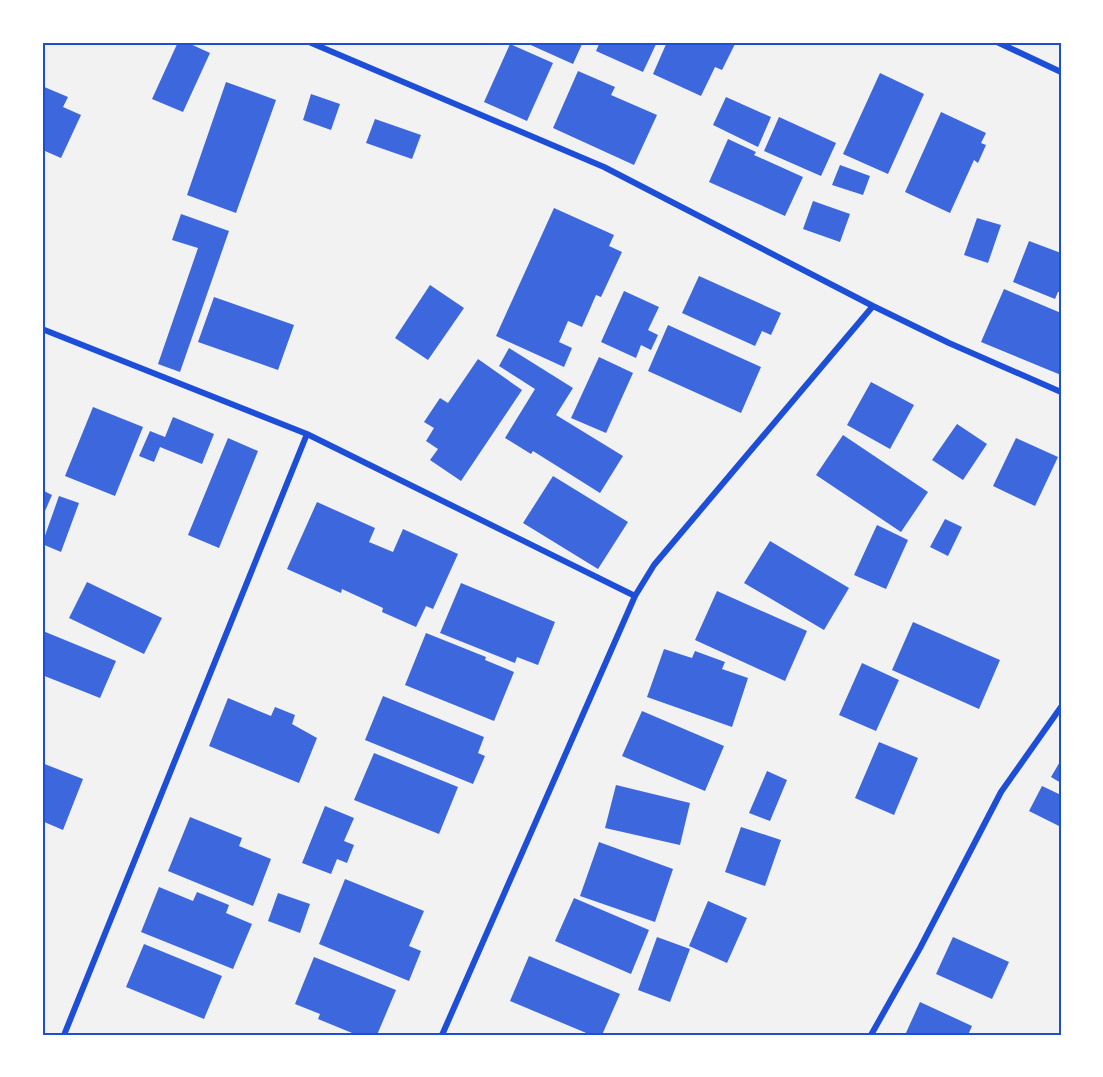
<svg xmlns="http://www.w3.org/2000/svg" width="1103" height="1077" viewBox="0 0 1103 1077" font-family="'PT Serif',serif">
  <rect width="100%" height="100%" fill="#f2f2f2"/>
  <path fill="#3d67dc" d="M178,42H186L210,53L183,112L152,99Z
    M524,42H583L573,64Z
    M600,42H657L643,72L596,51Z
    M667,42H736L722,70L715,67L701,96L653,74Z
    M510,44L553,63L527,121L484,102Z
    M578,71L615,87L611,95L657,115L634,165L553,128Z
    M880,73L924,94L888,174L843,154Z
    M226,82L276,100L236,213L187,195Z
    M42,86L68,97L63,107L81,115L61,158L45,151L42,157Z
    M311,94L340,104L331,130L303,120Z
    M726,97L771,117L758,147L713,125Z
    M941,112L986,133L981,143L986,145L978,163L974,160L950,213L905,192Z
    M779,117L836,143L821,176L764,151Z
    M375,119L421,135L412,159L366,143Z
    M728,139L756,152L754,155L803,177L785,216L709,182Z
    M840,165L870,176L863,195L832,185Z
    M813,201L850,214L840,242L803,229Z
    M554,208L614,235L609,246L622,252L601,297L596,295L582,327L568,321L559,342L572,348L564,367L496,336Z
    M181,214L229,231L180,372L158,364L198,248L172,240Z
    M977,218L1001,225L988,263L964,255Z
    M1029,241L1061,253V292H1058L1055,299L1013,282Z
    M699,276L781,313L771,335L762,331L755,346L682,313Z
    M430,285L464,308L428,360L395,338Z
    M1004,289L1061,313V375L981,342Z
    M624,291L659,307L648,330L658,335L651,350L641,345L636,358L601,342Z
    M214,297L294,325L278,370L198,342Z
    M668,325L761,367L741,413L648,371Z
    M509,348L573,388L556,415L623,456L600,493L533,451L531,454L505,438L535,389L499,366Z
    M599,357L633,373L606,433L571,418Z
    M478,359L522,390L461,481L430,460L438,449L426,441L434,428L424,422L440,398L448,403Z
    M871,382L914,405L890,449L847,425Z
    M93,407L143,427L115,496L65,476Z
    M173,417L214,434L202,464L160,447L154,462L139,456L150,431L165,437Z
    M957,424L987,444L963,480L932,460Z
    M843,435L928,492L901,532L816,475Z
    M228,438L258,451L219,548L188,535Z
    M1016,438L1058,457L1035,506L993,486Z
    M553,476L628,522L598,569L523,523Z
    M42,490L52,495L42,518Z
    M59,496L79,503L61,552L42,544Z
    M317,502L375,528L369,542L393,552L403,529L458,554L433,609L426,606L416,627L382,612L383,608L342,589L341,593L287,569Z
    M945,519L962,527L948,556L930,547Z
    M877,525L908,540L886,589L854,575Z
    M770,541L849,588L824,630L744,583Z
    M87,582L162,618L144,654L69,618Z
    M461,583L555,622L538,665L517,657L515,663L440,633Z
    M717,591L807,631L785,681L695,640Z
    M913,622L1000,660L979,709L892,670Z
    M43,631L116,661L100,698L42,675Z
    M426,633L486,657L485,660L514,672L494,721L405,685Z
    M664,649L692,658L695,651L725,662L722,669L748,678L732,727L647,697Z
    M862,663L899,680L876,731L839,715Z
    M383,696L484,737L478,753L485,756L473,784L365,740Z
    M228,698L271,716L275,707L295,715L292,724L317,738L299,783L209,746Z
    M642,711L724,746L705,791L622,756Z
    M879,742L918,758L894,815L855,798Z
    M374,753L458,787L439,834L354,800Z
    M1061,760V783L1051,777Z
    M42,763L83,779L63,830L42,821Z
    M767,771L787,780L770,821L749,813Z
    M616,785L690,803L680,845L605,828Z
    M1042,786L1061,795V827L1029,811Z
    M325,806L354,818L344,841L354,845L347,863L337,859L331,874L302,863Z
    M190,817L242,838L239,846L271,859L253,906L168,871Z
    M741,827L781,840L765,886L725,872Z
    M599,842L673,869L655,922L580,896Z
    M345,879L424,911L409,946L421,951L409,981L319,944Z
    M159,887L193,901L197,892L229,905L226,913L252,924L233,969L141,932Z
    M278,893L310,904L300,933L268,921Z
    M574,898L649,930L631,974L555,941Z
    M708,901L747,918L727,963L689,946Z
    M657,937L690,949L670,1002L638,990Z
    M953,937L1009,962L992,999L936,974Z
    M144,944L222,976L204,1019L126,987Z
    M529,956L620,994L602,1035H591L510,1001Z
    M314,957L396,990L377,1035H357L318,1019L320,1014L295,1004Z
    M920,1002L972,1026L968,1035H905Z"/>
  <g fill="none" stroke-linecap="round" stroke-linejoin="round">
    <path stroke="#1d4ed8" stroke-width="6" d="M309,42L604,167L873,306L949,343L1061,392
      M997,42L1061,72
      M42,329L307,434L635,596
      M64,1035L307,434
      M442,1035L635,596L654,565L873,306
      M871,1035L920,948L1001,792L1061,707"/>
  </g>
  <rect width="1103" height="1077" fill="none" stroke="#ffffff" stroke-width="87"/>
  <rect x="44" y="44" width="1016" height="990" fill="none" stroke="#1d4ed8" stroke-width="2"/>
</svg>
